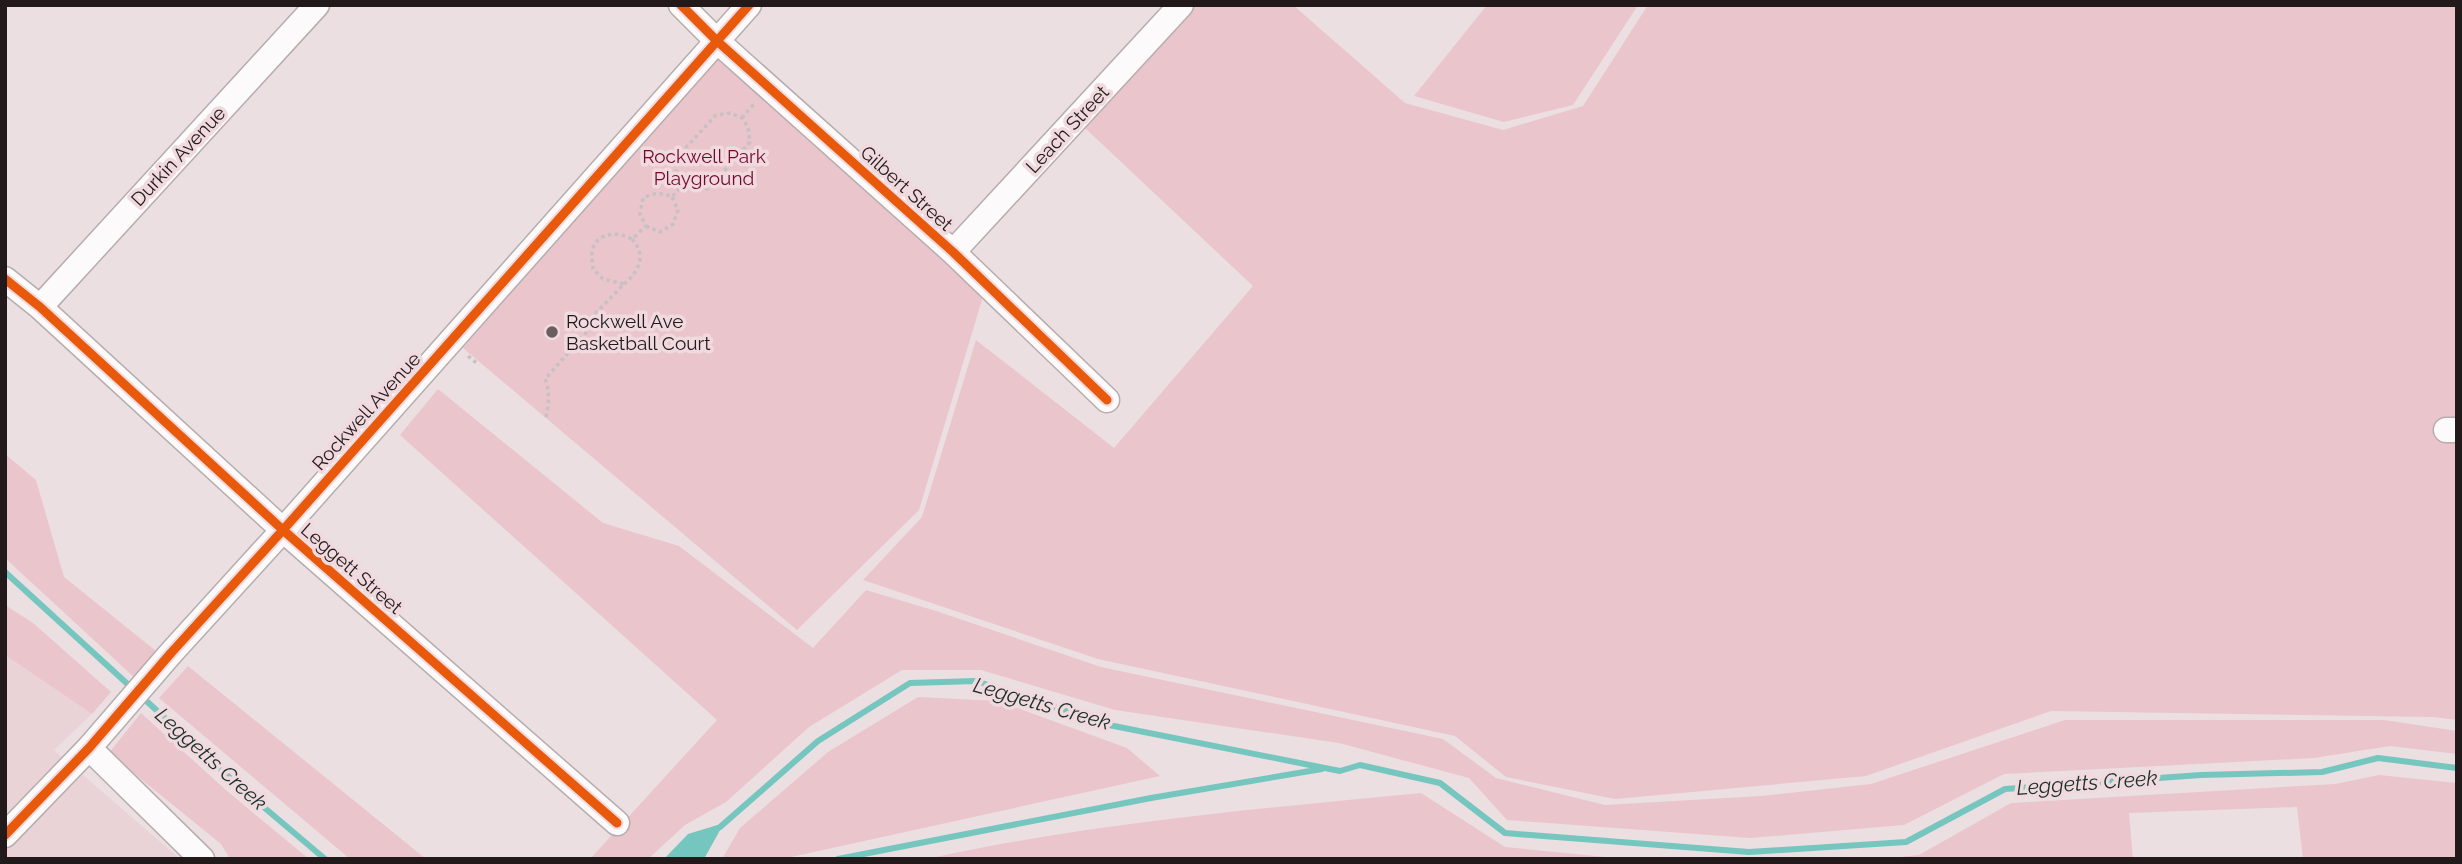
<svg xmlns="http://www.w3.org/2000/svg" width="2462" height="864" viewBox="0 0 2462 864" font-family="Raleway,sans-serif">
  <rect width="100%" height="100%" fill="#ecdfe2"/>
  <path fill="#ead3d6" d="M5,655L92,714L54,750L180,859H5Z"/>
  <path fill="#eac5cb" d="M1189,5H1293L1405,103L1503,130L1583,106L1648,5H2457V720L2433,717L2051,711L1866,776L1615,799L1506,777L1455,736L1098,659L863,580L922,517L976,340L1114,448L1253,286L1085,128Z
    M1487,5H1638L1573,105L1504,122L1414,96Z
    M717,48L984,293L919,510L797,630L463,348Z
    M438,389L603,523L679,546L813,648L866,590L936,611L1101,667L1443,739L1496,778L1605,805L1761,796L1871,784L2065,720H2384L2457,731V754L2390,746L2314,758L2004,774L1904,825L1750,838L1507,820L1469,778L1339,743L1115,710L981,670H902L809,727L726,802L685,825L648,859H590L717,720L400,435Z
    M5,454L36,480L64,577L156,651L136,679L5,558Z
    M5,605L33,623L111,692L92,714L5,655Z
    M188,666L426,859H350L159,698Z
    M918,697L998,701L1127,748L1160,776L782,859H722L740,828L828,752Z
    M141,713L227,791L309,859H230L221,844L109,753Z
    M2379,775L2457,783V859H2303L2297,807L2129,813L2133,859H1882L1919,855L2011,803L2335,784Z
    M1421,793L1505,847L1626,859H927C1090,823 1255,809 1421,793Z"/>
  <path fill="#75c6be" d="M724,823L704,859H664L688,834Z"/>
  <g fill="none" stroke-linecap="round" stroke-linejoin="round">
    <path stroke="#75c6be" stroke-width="6" d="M5,572L133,689
      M141,696L240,787L325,859
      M720,827L818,741L910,683L976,681L1109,725L1340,771L1360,765L1440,783L1505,833L1749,852L1906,842L2005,789L2201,775L2322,772L2378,758L2457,768
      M838,859L1151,798L1322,769"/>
    <defs>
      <path id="minor" d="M681,5L717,41L953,252L1107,400
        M953,252L1181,5
        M5,279L40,307L283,530L617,823
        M40,307L317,5
        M2446,430H2457
        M89,748L202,859
        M5,835L89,748L171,653L283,530L749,5"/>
    </defs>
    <use href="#minor" stroke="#b7adaf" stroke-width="27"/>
    <path stroke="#c6c1c3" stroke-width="3.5" stroke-dasharray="3.5 3.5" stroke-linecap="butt" d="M742,118L754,104
      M646,226L660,232L673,224L678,210L672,197
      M624,284C639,271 647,256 632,239
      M468,356L479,365
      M546,417C549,404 550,391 545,379L600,317L596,313L624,284L603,279L593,269C593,264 591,257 592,252C595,232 618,231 632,239L646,226L640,214L643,198C653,193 662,192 672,197L682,186L676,170L678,156L716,115L730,113L742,118L748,127L750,142L708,189L682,186"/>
    <use href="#minor" stroke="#fcfafb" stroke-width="24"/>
    <defs>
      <path id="cycleway" d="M681,5L717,41L953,252L1107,400
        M5,279L40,307L283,530L617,823
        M5,835L89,748L171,653L283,530L749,5"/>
    </defs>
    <use href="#cycleway" stroke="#f1dade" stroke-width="13"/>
    <use href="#cycleway" stroke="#e8590c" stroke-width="9"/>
  </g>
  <circle fill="#685e60" stroke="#f1dade" stroke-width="2.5" cx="552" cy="332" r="7"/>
  <g text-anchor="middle" stroke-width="7" stroke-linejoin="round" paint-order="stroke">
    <g font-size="19" fill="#21191a" stroke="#f1dade">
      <text transform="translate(1067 129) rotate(-47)" y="7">Leach Street</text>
      <text transform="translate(178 156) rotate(-47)" y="7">Durkin Avenue</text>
      <text transform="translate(907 188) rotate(42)" y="7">Gilbert Street</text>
      <text transform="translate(366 411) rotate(-48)" y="7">Rockwell Avenue</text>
      <text transform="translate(352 568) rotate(41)" y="7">Leggett Street</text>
    </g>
    <g font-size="19" fill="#730830" stroke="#f1dade">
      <text x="704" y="163">Rockwell Park<tspan x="704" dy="22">Playground</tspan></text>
    </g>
    <g font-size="19" fill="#21191a" stroke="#f1dade" text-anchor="start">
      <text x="566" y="328">Rockwell Ave<tspan x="566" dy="22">Basketball Court</tspan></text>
    </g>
    <g font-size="21" font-style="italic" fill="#1a2f2c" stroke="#f1dade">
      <text transform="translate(1042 704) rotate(16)" y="7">Leggetts Creek</text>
      <text transform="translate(211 759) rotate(42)" y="7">Leggetts Creek</text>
      <text transform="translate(2087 783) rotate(-4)" y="7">Leggetts Creek</text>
    </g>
  </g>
  <rect width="2462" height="864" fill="none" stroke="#21191a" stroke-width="14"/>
</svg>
